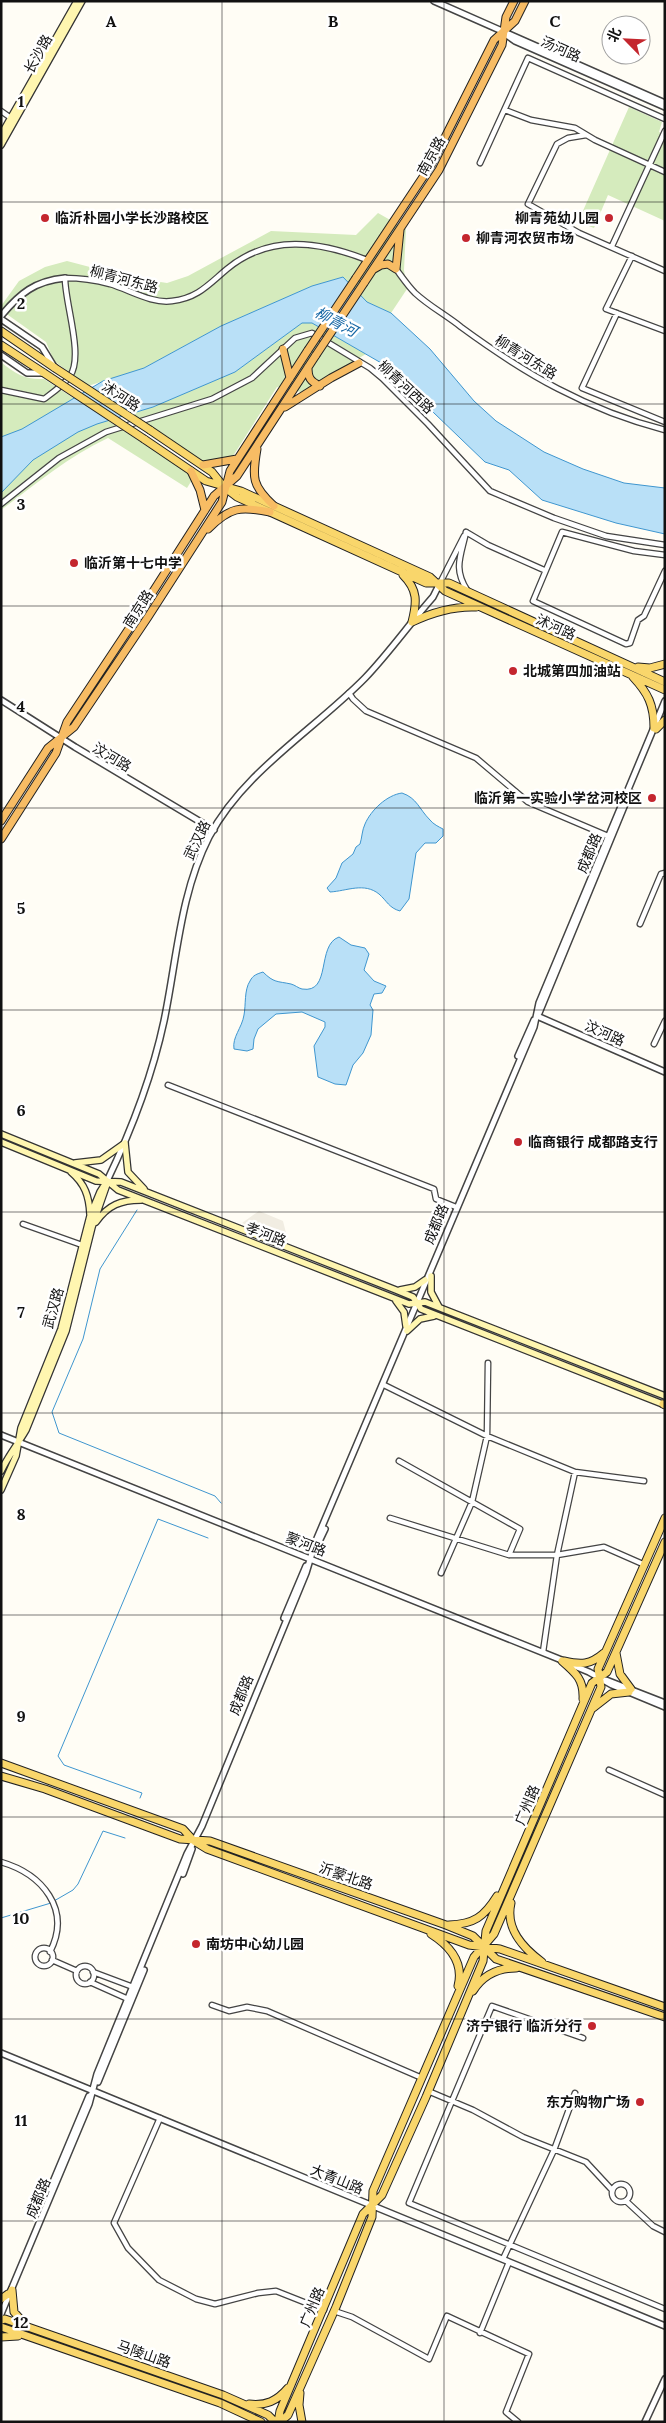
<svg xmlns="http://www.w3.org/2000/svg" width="666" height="2423" viewBox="0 0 666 2423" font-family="Lora,'Noto Sans SC',serif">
  <rect width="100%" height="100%" fill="#fffdf5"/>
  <path fill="#d5ebbd" d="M629,107L662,122L659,132L665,135V221L608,195L594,228L578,222Z
    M378,213L406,229L404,270L407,289L391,313L367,302L343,277L312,286L221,326L144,368L88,386L54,361L46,342L1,310V306L19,281L45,267L67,261L128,277L167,283L188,276L271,231L356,235Z
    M302,323H312L366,354L301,392L277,387L233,456L203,461L131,414L153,407L235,372Z
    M1,362C15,374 26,380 44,379L187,472L192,480L187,488L108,438C69,456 36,484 1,510Z"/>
  <path fill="#f1ede2" d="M259,1211L283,1221L288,1241L242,1223Z"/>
  <path fill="#b9e0f7" stroke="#3f96cf" d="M343,277L367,302L391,313L430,349L474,401L496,421L544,452L583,469L624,483L665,488V534L616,523L542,500L509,470L485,462L383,364L312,323H302L235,372L153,407L97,424L78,432L33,460L1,493V437L22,429L103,381L144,368L221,326L312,286Z
    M402,793C417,798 419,809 430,820C433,824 439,827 443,829V836L436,843H425L416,853L409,899L400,911C389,908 387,901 379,894C364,882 347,891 330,892L327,888L336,878L342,863L353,854L356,847L360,844C362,838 362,830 365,824C371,810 387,795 402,793Z
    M339,937L351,945L365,948L369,954L364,970L374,981L386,986L382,993L374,994L370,1005L373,1010L371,1035L363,1053L353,1065L346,1085L335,1084L318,1077L314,1046L325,1027V1022L302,1012L276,1014L258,1029L254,1039L253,1049L247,1051L234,1049C232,1037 242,1028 244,1015C246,1005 244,990 250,981C253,975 257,974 263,972C274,983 277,981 291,984C295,985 298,988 302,989C332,994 316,945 339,937Z"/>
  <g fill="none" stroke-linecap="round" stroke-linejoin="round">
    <path stroke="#3f96cf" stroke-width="1" d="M137,1210L100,1269L83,1339L52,1412L59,1433L215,1496L221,1503
      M140,1798L142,1793L64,1765L58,1756L158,1519L208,1538
      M54,1901L73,1890L78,1884L103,1831L125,1838
      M1,1918L51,1903"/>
    <defs>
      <path id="minor" d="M505,110L531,120L575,128L595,140L665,172
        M1,111L11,118
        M586,135L568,138L557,144L528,204L579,233L665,271
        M480,163L528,58L665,119
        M612,246L665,131
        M632,256L606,309L665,331
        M396,269C402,277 408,286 415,293C429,306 446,315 461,327C525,374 587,410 665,430
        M617,313L582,388L665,422
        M1,390L44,399C52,393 64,385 70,376C84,356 65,304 65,278C81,278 95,280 110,284C130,290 152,304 172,301C198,298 209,284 227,269C269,234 319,241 367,260
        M1,504L59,458L106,432L212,399L252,378L295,338L312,333L370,368L382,378L428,424L490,491L554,518L606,536L665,545
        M466,532L488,545L544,570
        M466,532C461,556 453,568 467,590
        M665,555L634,551L562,532L533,601L626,644L630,643L638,620L644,616L665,571
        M439,585L464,536
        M349,693L353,699L366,711L476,758L528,802L608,836
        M640,924L661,874L665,873
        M654,1044L665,1021
        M168,1085L434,1189L436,1199L456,1207
        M23,1224L82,1245
        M384,1385L487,1436L575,1472L644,1481
        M399,1461L520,1529L509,1555
        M390,1518L509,1555H557L604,1547L645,1565
        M441,1573L472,1502L487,1436L488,1363
        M543,1652L557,1555L575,1472
        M609,1770L665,1795
        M1,1862C42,1874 72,1909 50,1952
        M35 1957a9 9 0 1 1 18 0a9 9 0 1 1-18 0Z
        M52,1960L77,1971
        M76 1975a9 9 0 1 1 18 0a9 9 0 1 1-18 0Z
        M93,1972L133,1987
        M90,1982L128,1999
        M212,2005L229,2011L247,2007L267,2011L422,2078
        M583,2038L492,2006L409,2203L665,2309
        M428,2091L473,2110L523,2137L586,2162L612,2190
        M160,2118L114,2223L128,2248L159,2280L196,2299L215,2304L258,2293L276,2291L324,2310
        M612 2193a9 9 0 1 1 18 0a9 9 0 1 1-18 0Z
        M626,2201L653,2226L665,2232
        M503,2259L554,2150L575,2093
        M334,2311L352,2317L429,2359L447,2316L529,2354L506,2412L518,2422
        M480,2333L509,2262"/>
      <path id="tertiary" d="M434,1L665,103
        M508,36L515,41L665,107
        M1,316C20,293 35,281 65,278
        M1,319L42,347L53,365
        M1,355L27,373H43
        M1,700L75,747L214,830
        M539,1013L630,792
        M537,1016L665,1072
        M518,1056L534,1020
        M107,1181C132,1129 152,1077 164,1021C177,959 180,894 209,837C244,771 314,730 365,678C389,653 410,623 433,597L439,585
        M1,1435L564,1661
        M315,1550L325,1529
        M284,1618L306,1566
        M572,1665L589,1672L612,1685L665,1707
        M606,1680L665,1703
        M183,1874L192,1849
        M1,2053L665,2326
        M98,2082L144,1970
        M50,2189L89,2096
        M1,2314L89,2104L97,2074L187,1854L202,1826L306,1573L315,1543L534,1027L539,1003L665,701
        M645,2422L665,2379"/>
      <path id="secondary" d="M1,135L77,1
        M1,145L82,1
        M1,1134L99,1174L118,1190L409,1304L425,1302L665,1396
        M1,1142L96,1181L121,1182L396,1290L413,1297L421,1309L665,1405
        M125,1143L128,1172L144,1189
        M75,1163L101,1160L125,1143
        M71,1172C85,1184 89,1196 90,1214
        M96,1222C108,1205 121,1200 141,1200
        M431,1276V1292L439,1307
        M400,1290L415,1287L425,1280
        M396,1301L404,1312L406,1326
        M407,1331L420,1319L434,1316
        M1,1471C8,1456 18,1444 26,1430L66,1331L92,1227L107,1184
        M1,1490L16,1456L21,1428L61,1329L90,1216L100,1192L107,1181"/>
      <path id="primary" d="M1,331L55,368
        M1,345L44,373
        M150,430L212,472L224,487L237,497L426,583H449L665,682
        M144,439L206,481L241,491L430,577L445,591L665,690
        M403,575C418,590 417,602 412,622
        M412,622C433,612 453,606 476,607
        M638,667L650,668L665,664
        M633,677C648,693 654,705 654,728
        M656,729L665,720
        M663,1404L665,1405
        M616,1653L620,1674L631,1689
        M562,1661C576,1673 584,1680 583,1699
        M564,1661C581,1665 590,1665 604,1653
        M593,1708L611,1694L629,1692
        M1,1763L183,1829L194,1841L207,1849L469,1945L500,1949L665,2007
        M1,1776L45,1789L180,1839L210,1841L446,1925L473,1936L496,1959L665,2017
        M511,1903C505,1929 523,1948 542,1962
        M449,1925C474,1924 484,1917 497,1896
        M431,1934C450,1946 464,1963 458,1986
        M473,1991C483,1975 498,1968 516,1968
        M12,2290L14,2312L25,2324
        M1,2299L8,2294
        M1,2320L5,2319L223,2395L268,2415L275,2422
        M1,2327L220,2403L261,2422
        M1,2337L18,2336
        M300,2393L299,2405L302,2422
        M249,2404C266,2406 277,2401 288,2388
        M278,2422L280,2411L363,2214L382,2195L426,2097L483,1961L486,1931L592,1683L607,1672L665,1542
        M280,2422L288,2415L336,2307L372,2217L373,2191L474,1957L494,1934L591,1710L601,1687L598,1669L665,1518"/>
      <path id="trunk" d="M374,269L381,265L388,264L396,269L400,230
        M356,278L431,165L494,40L515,21L525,1
        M364,283L439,170L502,45L506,17L514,1
        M283,349L290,378
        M308,367C308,378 310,381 320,386
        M285,407L331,378L359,363
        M257,449C252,478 252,486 274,506
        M203,465L237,459
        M191,471L200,490L205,510
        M208,529C230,507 240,506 270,512
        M1,821L48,748L74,727L148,617L222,502L230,471L308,350
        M1,839L56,753L67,722L140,612L214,496L237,476L316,355"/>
    </defs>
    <use href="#minor" stroke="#444" stroke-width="7"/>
    <use href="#tertiary" stroke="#444" stroke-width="8"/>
    <use href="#secondary" stroke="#333" stroke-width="8"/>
    <use href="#primary" stroke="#222" stroke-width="9"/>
    <use href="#trunk" stroke="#222" stroke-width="9"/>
    <use href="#minor" stroke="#fff" stroke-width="4.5"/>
    <use href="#tertiary" stroke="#fff" stroke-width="5"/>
    <use href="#secondary" stroke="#fff6b0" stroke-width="5.5"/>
    <use href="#primary" stroke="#f9d66b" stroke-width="7"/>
    <use href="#trunk" stroke="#f7bc64" stroke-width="7"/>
    <defs>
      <path id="primary-bridge" d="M55,368L150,430
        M44,373L144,439"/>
      <path id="trunk-bridge" d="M308,350L356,278
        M316,355L364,283"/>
    </defs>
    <use href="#primary-bridge" stroke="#222" stroke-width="9" stroke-linecap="butt"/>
    <use href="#trunk-bridge" stroke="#222" stroke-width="9" stroke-linecap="butt"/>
    <use href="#primary-bridge" stroke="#f9d66b" stroke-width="7"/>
    <use href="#trunk-bridge" stroke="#f7bc64" stroke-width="7"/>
  </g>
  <path fill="none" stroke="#111" stroke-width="1" stroke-opacity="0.55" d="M222,1V2422M444,1V2422M1,202H665M1,404H665M1,606H665M1,808H665M1,1010H665M1,1212H665M1,1413H665M1,1615H665M1,1817H665M1,2019H665M1,2221H665"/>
  <g fill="#c4262e" stroke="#fff" stroke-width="2">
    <circle cx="45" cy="218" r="5"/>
    <circle cx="609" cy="218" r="5"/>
    <circle cx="466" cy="238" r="5"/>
    <circle cx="74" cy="563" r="5"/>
    <circle cx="513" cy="671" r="5"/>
    <circle cx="652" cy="798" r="5"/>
    <circle cx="518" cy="1142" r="5"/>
    <circle cx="196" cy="1944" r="5"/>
    <circle cx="592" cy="2026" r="5"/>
    <circle cx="640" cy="2102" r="5"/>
  </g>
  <g text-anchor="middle" stroke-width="5" stroke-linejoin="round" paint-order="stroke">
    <g font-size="14" fill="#111" stroke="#fff">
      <text transform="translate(561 49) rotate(24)" y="5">汤河路</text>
      <text transform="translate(38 54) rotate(-61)" y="5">长沙路</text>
      <text transform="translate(431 156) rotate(-61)" y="5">南京路</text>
      <text transform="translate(124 279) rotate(15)" y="5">柳青河东路</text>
      <text transform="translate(526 357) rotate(32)" y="5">柳青河东路</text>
      <text transform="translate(406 387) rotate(43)" y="5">柳青河西路</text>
      <text transform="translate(121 396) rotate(33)" y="5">沭河路</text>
      <text transform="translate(138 609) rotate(-57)" y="5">南京路</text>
      <text transform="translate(556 627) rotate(24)" y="5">沭河路</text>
      <text transform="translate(112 757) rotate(31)" y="5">汶河路</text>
      <text transform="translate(197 840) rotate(-64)" y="5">武汉路</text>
      <text transform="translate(589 853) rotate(-67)" y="5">成都路</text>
      <text transform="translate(605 1033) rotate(24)" y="5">汶河路</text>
      <text transform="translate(436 1224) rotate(-67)" y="5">成都路</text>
      <text transform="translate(266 1234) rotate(21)" y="5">孝河路</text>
      <text transform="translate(53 1308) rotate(-74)" y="5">武汉路</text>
      <text transform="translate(306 1544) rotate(21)" y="5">蒙河路</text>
      <text transform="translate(241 1695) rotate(-68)" y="5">成都路</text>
      <text transform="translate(527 1805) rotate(-67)" y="5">广州路</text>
      <text transform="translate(346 1876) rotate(19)" y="5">沂蒙北路</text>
      <text transform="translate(337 2179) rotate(22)" y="5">大青山路</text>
      <text transform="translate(38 2198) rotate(-67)" y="5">成都路</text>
      <text transform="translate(312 2307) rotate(-67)" y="5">广州路</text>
      <text transform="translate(144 2354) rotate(19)" y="5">马陵山路</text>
    </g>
    <g font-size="14" font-weight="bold" fill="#111" stroke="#fff" text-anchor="start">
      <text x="55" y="223">临沂朴园小学长沙路校区</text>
      <text x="599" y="223" text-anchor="end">柳青苑幼儿园</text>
      <text x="476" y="243">柳青河农贸市场</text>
      <text x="84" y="568">临沂第十七中学</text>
      <text x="523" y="676">北城第四加油站</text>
      <text x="642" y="803" text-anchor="end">临沂第一实验小学岔河校区</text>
      <text x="528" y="1147">临商银行 成都路支行</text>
      <text x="206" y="1949">南坊中心幼儿园</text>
      <text x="582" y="2031" text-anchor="end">济宁银行 临沂分行</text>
      <text x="630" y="2107" text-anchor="end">东方购物广场</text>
    </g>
    <g font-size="15" font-style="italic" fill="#1768a6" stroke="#fff">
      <text transform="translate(336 322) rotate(28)" y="5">柳青河</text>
    </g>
  </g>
  <g font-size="16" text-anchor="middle" font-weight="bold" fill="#111" stroke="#fff" stroke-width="5" stroke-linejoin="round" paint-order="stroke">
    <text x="111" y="27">A</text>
    <text x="333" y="27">B</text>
    <text x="555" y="27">C</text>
    <text x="21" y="107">1</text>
    <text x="21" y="309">2</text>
    <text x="21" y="510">3</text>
    <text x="21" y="712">4</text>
    <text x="21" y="914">5</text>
    <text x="21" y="1116">6</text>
    <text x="21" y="1318">7</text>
    <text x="21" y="1520">8</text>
    <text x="21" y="1722">9</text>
    <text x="21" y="1924">10</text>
    <text x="21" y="2126">11</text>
    <text x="21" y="2328">12</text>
  </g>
  <rect width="666" height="2423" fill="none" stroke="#111111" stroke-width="5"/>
  <g transform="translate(626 40) rotate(294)"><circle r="24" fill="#ffffff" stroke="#a0a0a0"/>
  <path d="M0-4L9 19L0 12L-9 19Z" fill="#c4262e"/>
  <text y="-8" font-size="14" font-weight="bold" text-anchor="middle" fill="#111111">北</text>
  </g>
</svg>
